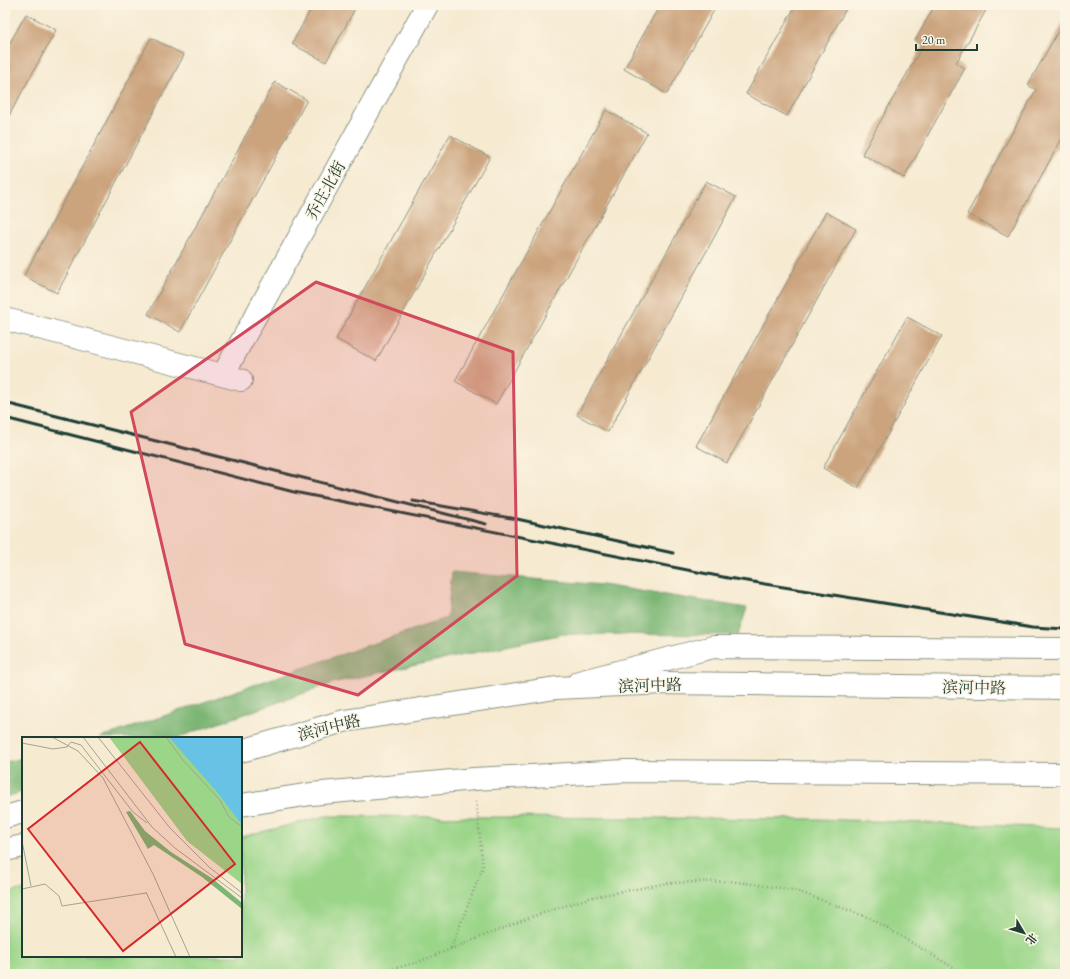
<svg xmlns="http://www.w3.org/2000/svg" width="1070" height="979" viewBox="0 0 1070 979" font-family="'EB Garamond','Noto Serif SC',serif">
  <rect width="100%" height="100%" fill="#fcf5e5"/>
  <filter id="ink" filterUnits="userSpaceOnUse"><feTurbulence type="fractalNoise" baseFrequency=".025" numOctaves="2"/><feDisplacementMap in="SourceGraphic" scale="8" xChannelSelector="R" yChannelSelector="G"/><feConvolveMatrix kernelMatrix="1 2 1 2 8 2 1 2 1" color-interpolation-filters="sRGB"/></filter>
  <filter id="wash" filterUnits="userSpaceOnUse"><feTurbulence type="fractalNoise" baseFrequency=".012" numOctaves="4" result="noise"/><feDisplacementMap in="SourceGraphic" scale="16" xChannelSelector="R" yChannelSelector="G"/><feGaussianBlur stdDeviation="0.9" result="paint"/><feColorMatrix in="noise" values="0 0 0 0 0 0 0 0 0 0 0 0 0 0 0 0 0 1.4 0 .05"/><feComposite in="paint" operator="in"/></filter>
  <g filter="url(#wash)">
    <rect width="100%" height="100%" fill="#f6ead1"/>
    <path fill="#9ad588" stroke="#5c895e" d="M326,816L818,819L1065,828V974H5V894L23,889V956H241V837Z"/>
    <path fill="#7bb674" stroke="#4d7a54" d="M452,572L602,585L747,608L738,635L563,634L336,682L176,738H100L447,618Z
      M23,758V792L5,797V762Z"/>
    <g id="blocks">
      <path fill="#cba37d" d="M313,5H357L326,62L292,44Z
        M660,5H717L667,94L624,69Z
        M796,5H848L787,116L746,94Z
        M935,5H989L956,63L965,68L904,178L862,154L923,45L915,41Z
        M26,14L56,30L5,123V52Z
        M1065,19V133L1008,236L967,214L1036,90L1028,85Z
        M151,38L184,55L57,293L24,276Z
        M275,82L307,100L180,332L148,314Z
        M606,110L647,133L496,404L455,381Z
        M450,135L490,157L376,361L336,339Z
        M706,181L736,197L608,432L577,415Z
        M826,212L856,229L727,463L696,446Z
        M907,317L942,336L858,488L823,468Z"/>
    </g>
  </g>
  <g filter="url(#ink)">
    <use href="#blocks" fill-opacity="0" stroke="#8a9482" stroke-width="1"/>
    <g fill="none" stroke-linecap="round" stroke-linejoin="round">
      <defs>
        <path id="minor" d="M5,319L241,380
          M223,375L427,5
          M579,682L713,647L1065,649"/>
        <path id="major" d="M241,751L344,721L556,688L664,683L1065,688
          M241,805L311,794L474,779L625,771L1065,774
          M5,817L23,812
          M5,850L23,846"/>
      </defs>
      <use href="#minor" stroke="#8a9482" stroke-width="24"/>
      <use href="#major" stroke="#8a9482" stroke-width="24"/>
      <path stroke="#8a9482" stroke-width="2.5" stroke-dasharray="1 3" stroke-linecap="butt" d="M451,948L483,867L476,800
        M374,974L418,962L534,916L592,897L668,883L730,881L794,890L872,919L964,974"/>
      <use href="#minor" stroke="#fff" stroke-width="22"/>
      <use href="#major" stroke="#fff" stroke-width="22"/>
      <path stroke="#1f3d34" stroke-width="3" d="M5,403L486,524
        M5,418L294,492L728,578L1033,627L1065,629
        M413,501L517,519L673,553"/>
    </g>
  </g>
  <path fill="#d1495b" fill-opacity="0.2" stroke="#d1495b" stroke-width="3" stroke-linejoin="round" d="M316,282L513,352L517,576L358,695L185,644L131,412Z"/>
  <g text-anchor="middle" stroke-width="3" stroke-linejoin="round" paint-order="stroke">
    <g font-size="16" fill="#1f3d34" stroke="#fcf5e5">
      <text transform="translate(325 190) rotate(-61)" y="6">乔庄北街</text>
      <text transform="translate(650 685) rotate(-2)" y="6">滨河中路</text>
      <text transform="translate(974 687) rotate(1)" y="6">滨河中路</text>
      <text transform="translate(329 727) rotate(-14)" y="6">滨河中路</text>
    </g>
  </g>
  <g transform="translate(22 737)">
    <rect width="220" height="220" fill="#f6ead1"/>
    <path d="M87,0H220V147L165,104Z" fill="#9ad588"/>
    <path d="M108,74L123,94L149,115L191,142L219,165L220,172L180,140L132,108L126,112L104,75Z" fill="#7bb674"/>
    <path d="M147,0H220V88L195,55Z" fill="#67c2e5"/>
    <path fill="none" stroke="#a0a592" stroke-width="1" d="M30,0L56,14L81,41L131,137L168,220M61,0L130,90L153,111L220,161M76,0L148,91L187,130L220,156M144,0L161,23L198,63L207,80L220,90M0,6L31,12L45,10L49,5L59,8L111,75L125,86M0,104L9,149M0,152L23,147L37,159L40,169L124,156M124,155L154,220"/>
    <path fill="#d62828" fill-opacity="0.15" stroke="#d62828" stroke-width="2" d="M118,5L213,127L101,214L6,92Z"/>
    <rect width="220" height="220" fill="none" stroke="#1f3d34" stroke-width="2"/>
  </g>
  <rect width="1070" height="979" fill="none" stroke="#fcf5e5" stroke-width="20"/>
  <g transform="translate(1024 933) rotate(128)" stroke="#fcf5e5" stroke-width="3" paint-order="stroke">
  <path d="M0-3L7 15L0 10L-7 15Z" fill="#1f3d34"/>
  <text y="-6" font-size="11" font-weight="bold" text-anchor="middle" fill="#1f3d34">北</text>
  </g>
  <path d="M916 44v6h61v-6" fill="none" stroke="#1f3d34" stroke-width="2"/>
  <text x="922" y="44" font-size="12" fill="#1f3d34" stroke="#fcf5e5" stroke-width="3" paint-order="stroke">20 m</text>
</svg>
